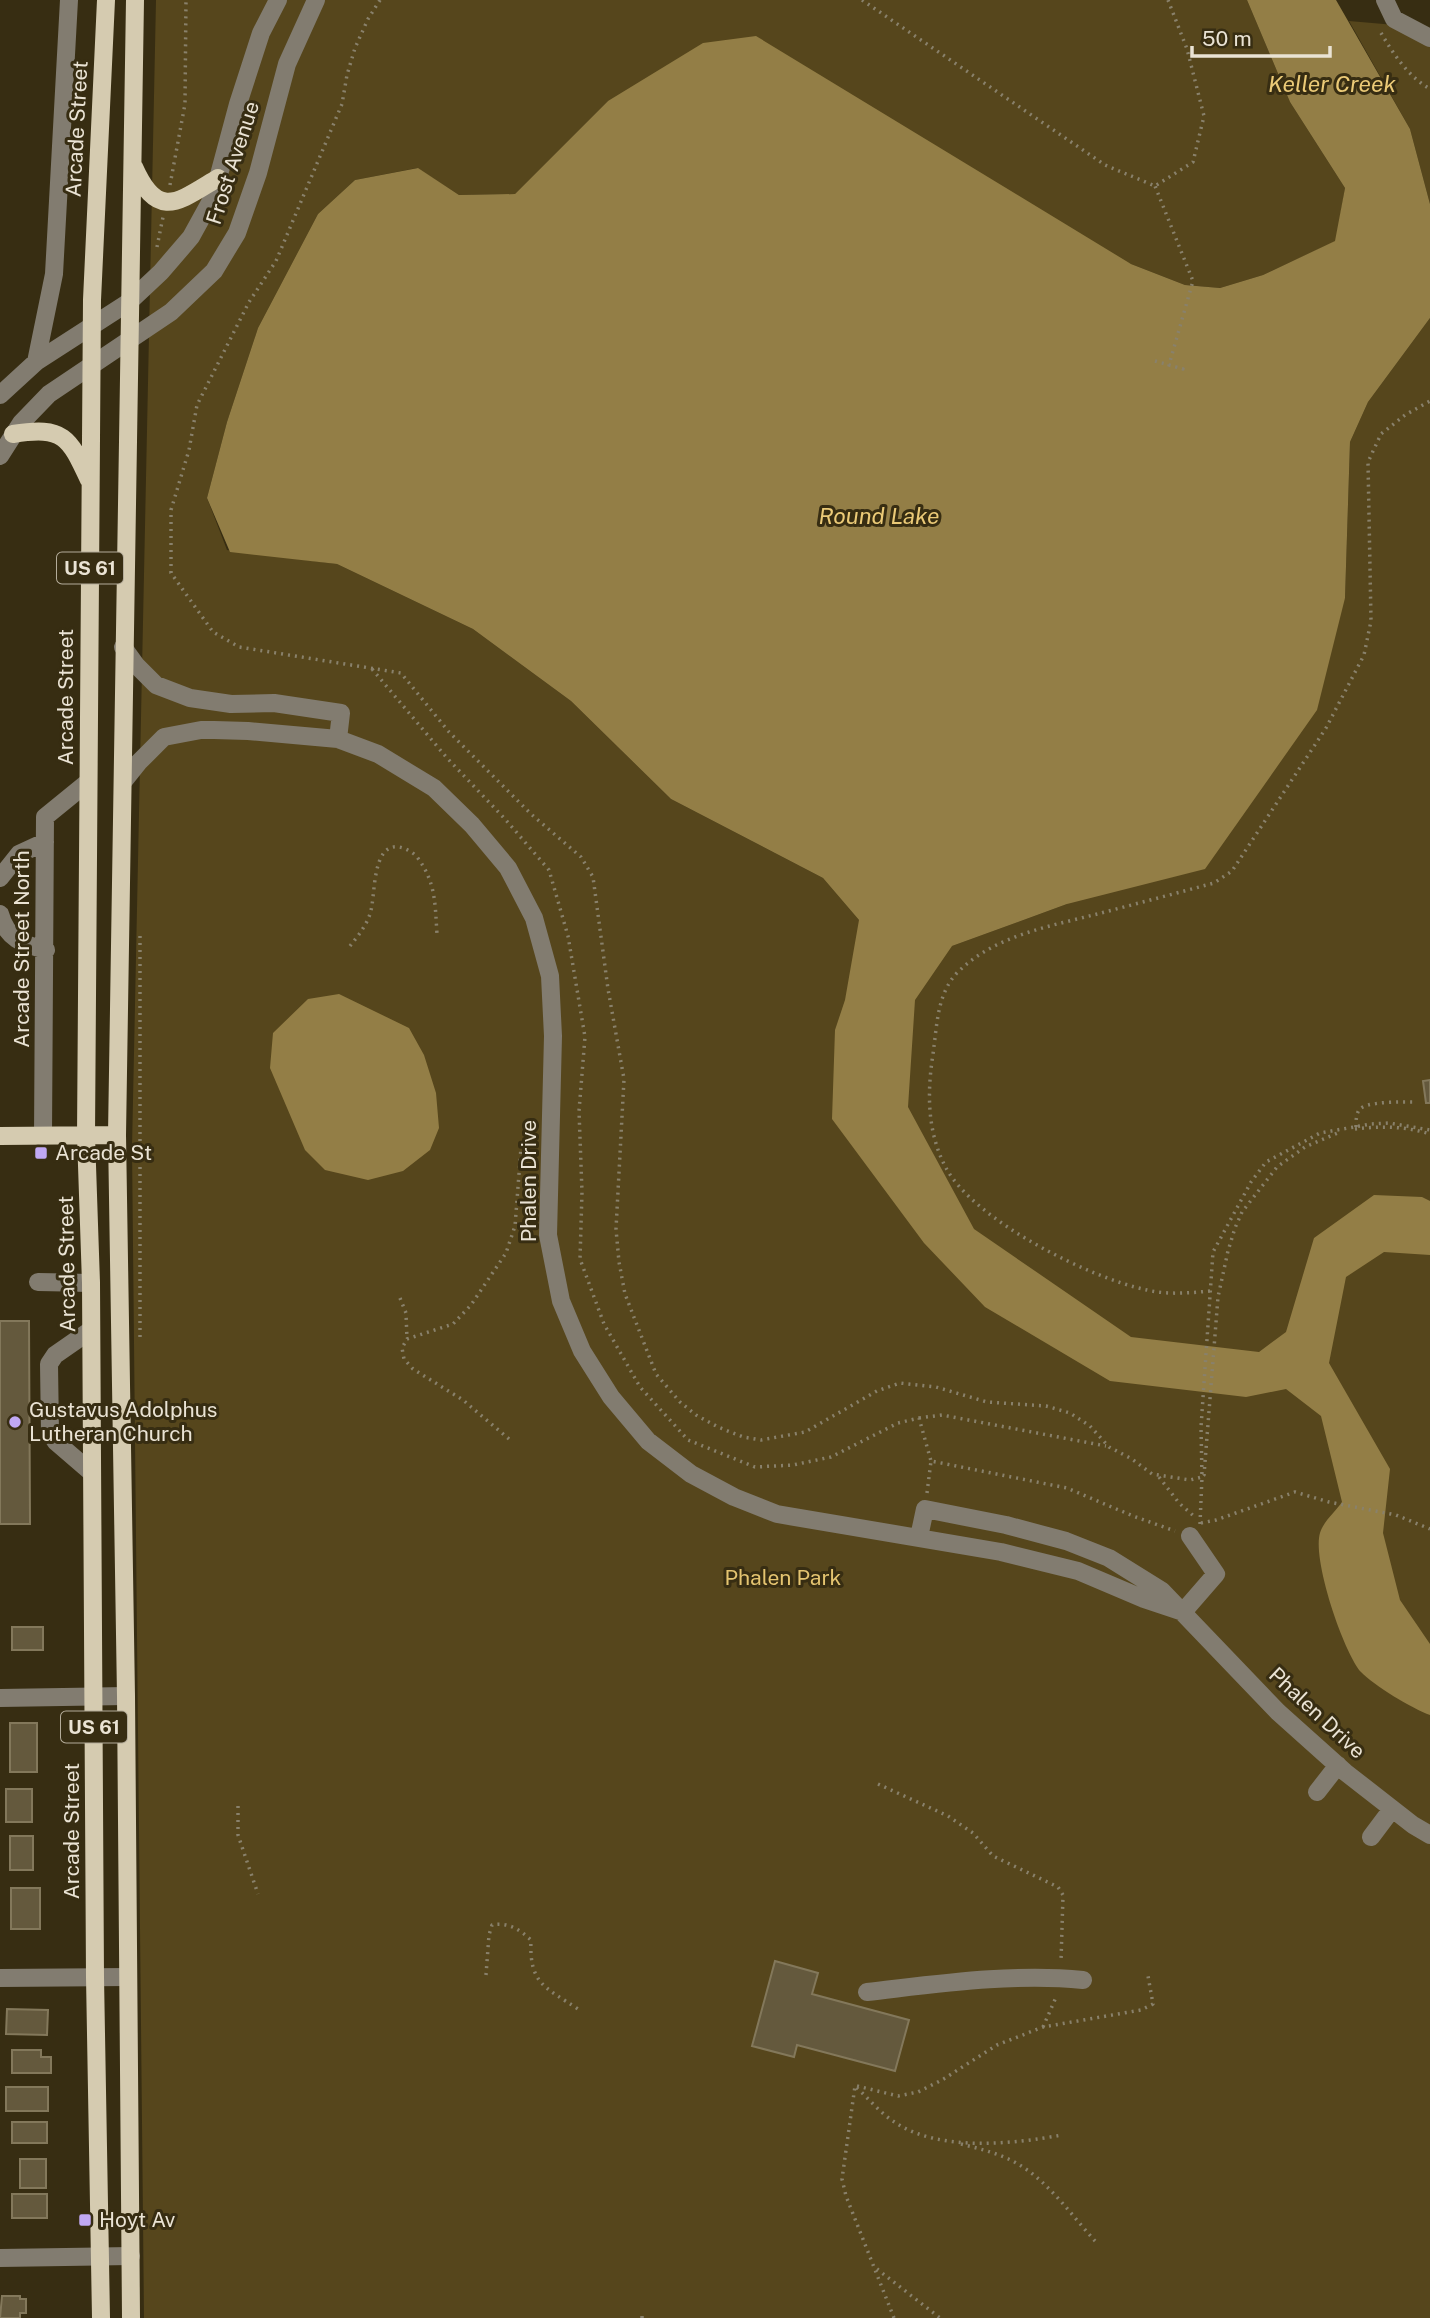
<svg xmlns="http://www.w3.org/2000/svg" width="1430" height="2318" viewBox="0 0 1430 2318" font-family="'Public Sans',sans-serif">
  <rect width="100%" height="100%" fill="#372d12"/>
  <path fill="#56461c" d="M156,0H1247L1290,102L1345,188L1336,241L1263,275L1220,288L1185,285L1131,264L608,101L515,194L459,195L417,168L355,180L318,214L258,328L227,422L207,498L227,550L337,564L473,629L571,701L671,799L823,878L859,920L952,946L1067,904L1345,598L1350,442L1368,402L1430,318V2318H144L132,1148Z
    M1349,21L1430,28V204L1410,129Z"/>
  <path fill="#937e46" d="M1247,0H1336L1410,129L1430,204V318L1368,402L1350,442L1345,598L1317,710L1205,869L1067,904L952,946L915,1000L908,1107L974,1229L1131,1337L1259,1352L1286,1332L1314,1238L1374,1195L1422,1197L1430,1201V1255L1384,1252L1346,1277L1329,1363L1390,1469L1383,1533L1400,1600L1430,1644V1715C1413,1709 1373,1685 1361,1672C1343,1651 1312,1559 1320,1533C1323,1522 1336,1511 1342,1502L1321,1416L1286,1389L1246,1397L1110,1381L985,1307L924,1243L832,1119L835,1030L845,1000L859,920L823,878L671,799L571,701L473,629L337,564L230,552L207,498L227,422L258,328L318,214L355,180L418,168L459,195L515,194L608,101L703,43L756,36L1131,264L1185,285L1220,288L1263,275L1335,241L1345,188L1290,102Z
    M339,994L409,1028L424,1055L436,1093L439,1128L430,1150L403,1171L368,1180L325,1170L305,1150L270,1068L273,1033L308,999Z"/>
  <path fill="#64593d" stroke="#83785b" stroke-width="2" d="M1430,1080V1103H1426L1423,1081Z
    M0,1321H29L30,1524H0Z
    M12,1627H43V1650H12Z
    M10,1723H37V1772H10Z
    M6,1789H32V1822H6Z
    M10,1836H33V1870H10Z
    M11,1888H40V1929H11Z
    M775,1961L818,1973L812,1994L909,2020L895,2071L797,2045L794,2057L752,2046Z
    M7,2009L48,2010L47,2035L6,2034Z
    M12,2050H41V2057H51V2073H12Z
    M6,2087H48V2111H6Z
    M12,2122H47V2143H12Z
    M20,2159H46V2188H20Z
    M12,2194H47V2218H12Z
    M2,2296H20V2299H26V2313H20V2318H0Z"/>
  <g fill="none" stroke-linecap="round" stroke-linejoin="round">
    <path stroke="#89816b" stroke-width="3.5" stroke-dasharray="2 5" stroke-linecap="butt" d="M380,0L368,19L355,48L347,75L342,104L276,261L249,302L197,405L189,450L171,510V573L213,632L239,647L401,673L449,732L531,814L581,857L593,877L608,989L624,1079L616,1229L619,1262L625,1294L656,1374L680,1402L696,1415L718,1427L743,1437L761,1440L805,1432L877,1391L900,1383L936,1387L987,1402L1046,1406L1070,1413L1090,1426L1109,1447L1132,1459L1152,1474L1190,1480L1202,1477L1201,1427L1213,1252L1251,1182L1266,1162L1320,1133L1371,1124L1389,1123L1430,1130
      M862,0L1105,165L1155,186L1193,162L1204,116L1187,49L1168,0
      M1381,33C1394,55 1408,76 1430,89
      M170,185L185,104L186,0
      M157,247L163,217
      M1155,361L1183,369L1169,365L1193,281L1155,186
      M372,669L447,758L505,819L549,870L568,936L585,1037L579,1111L582,1192L580,1259L604,1324L640,1387L688,1440L755,1467L793,1465L831,1457L898,1423L919,1418L931,1461
      M140,936V1338
      M350,946C358,936 366,926 370,914C376,897 371,843 399,847C405,848 413,852 417,857C436,882 435,904 437,934
      M1356,1127C1356,1121 1356,1115 1359,1110C1365,1101 1402,1102 1414,1102
      M1355,1129C1380,1126 1405,1126 1430,1134
      M1210,1291C1189,1293 1168,1295 1147,1290C1089,1278 974,1220 946,1168C927,1132 927,1093 933,1054C937,1026 937,995 956,974C993,935 1052,926 1101,913C1139,903 1177,893 1214,883L1232,871L1326,728L1364,655L1371,621L1368,462L1381,434L1405,415L1430,401
      M400,1298L406,1313L407,1339
      M919,1418L942,1415L1106,1446
      M509,1439L463,1400L413,1369L404,1359L402,1348L407,1339L453,1324L471,1305L506,1253L515,1226L521,1148
      M1159,1477L1179,1503L1196,1518
      M927,1493L931,1461L1067,1488L1133,1516L1175,1531
      M1201,1523L1216,1520L1295,1492L1329,1502L1396,1515L1430,1529
      M1200,1524L1202,1477L1204,1475L1218,1297L1228,1251L1235,1228L1242,1212L1277,1167L1305,1147L1340,1132
      M878,1784L948,1816L973,1833L993,1856L1058,1887L1063,1895L1061,1961
      M238,1806V1835L258,1894
      M486,1975L489,1935L492,1925C508,1922 519,1929 531,1940C529,1984 545,1987 578,2009
      M1043,2027L1057,1995
      M857,2086L898,2096L918,2092L942,2080L997,2045L1043,2027L1141,2010L1153,2004L1148,1976
      M961,2144C981,2149 1001,2154 1018,2164C1049,2182 1072,2216 1096,2242
      M877,2269L940,2318
      M642,2316V2318
      M894,2318L846,2196L842,2179L855,2086C868,2098 881,2114 896,2123C941,2152 1012,2144 1062,2135"/>
    <path stroke="#827c70" stroke-width="18" d="M1385,0L1394,19L1430,38
      M36,362L54,274L69,0
      M0,395L36,362L129,302L161,272L191,237L213,197L238,104L261,33L278,0
      M0,456L21,423L49,394L171,312L214,271L237,233L258,173L287,64L316,0
      M123,647L136,665L156,685L190,698L231,704L274,703L341,713L338,739
      M123,782L139,762L164,737L201,730H214L248,731L338,739L378,754L434,788L472,825L508,868L534,918L550,976L553,1036L548,1235L561,1301L582,1351L611,1397L648,1441L691,1474L734,1497L777,1514L1001,1552L1078,1571L1144,1599L1183,1612
      M0,878L19,854L45,842
      M0,914C7,939 22,944 46,950
      M43,1136L45,817L88,782
      M38,1282L91,1283
      M91,1330L55,1355L49,1364L50,1433L56,1442L92,1473
      M919,1537L925,1509L1006,1525L1066,1541L1109,1558L1162,1591L1278,1712L1345,1772L1413,1825L1430,1835
      M1183,1612L1216,1574L1190,1536
      M0,1698L126,1696
      M1317,1792L1338,1765
      M1371,1837L1392,1809
      M0,1978L128,1977
      M867,1992C938,1984 1012,1973 1083,1980
      M0,2258L131,2256"/>
    <path stroke="#d5cbb0" stroke-width="18" d="M134,167C158,221 178,202 218,178
      M13,434C64,426 69,437 89,480
      M0,1136L117,1135
      M101,2318L95,1977L91,1283L86,1136L92,300L106,0
      M131,2318L126,1696L117,1135L135,0"/>
  </g>
  <g fill="#c0a8f3" stroke="#372d12" stroke-width="2.5">
    <rect x="34" y="1146" width="14" height="14" rx="3.5"/>
    <circle cx="15" cy="1422" r="7"/>
    <rect x="78" y="2213" width="14" height="14" rx="3.5"/>
  </g>
  <g text-anchor="middle" stroke-width="6" stroke-linejoin="round" paint-order="stroke">
    <g fill="#372d12" stroke="#b4ac9a" stroke-width="2">
      <rect x="57" y="552.5" width="66" height="31" rx="5"/>
      <rect x="61" y="1711.5" width="66" height="31" rx="5"/>
    </g>
    <g font-size="19" font-weight="bold" fill="#eae3d4">
      <text x="90" y="575">US 61</text>
      <text x="94" y="1734">US 61</text>
    </g>
    <g font-size="21" fill="#eae3d4" stroke="#372d12">
      <text transform="translate(77 129) rotate(-87)" y="7">Arcade Street</text>
      <text transform="translate(233 163) rotate(-72)" y="7">Frost Avenue</text>
      <text transform="translate(66 697) rotate(-90)" y="7">Arcade Street</text>
      <text transform="translate(22 949) rotate(-90)" y="7">Arcade Street North</text>
      <text transform="translate(529 1181) rotate(-90)" y="7">Phalen Drive</text>
      <text transform="translate(67 1264) rotate(-91)" y="7">Arcade Street</text>
      <text transform="translate(1317 1713) rotate(43)" y="7">Phalen Drive</text>
      <text transform="translate(72 1831) rotate(-90)" y="7">Arcade Street</text>
    </g>
    <g font-size="21" fill="#eae3d4" stroke="#372d12" text-anchor="start">
      <text x="55" y="1160">Arcade St</text>
      <text x="29" y="1417">Gustavus Adolphus<tspan x="29" dy="24">Lutheran Church</tspan></text>
      <text x="99" y="2227">Hoyt Av</text>
    </g>
    <g font-size="21" fill="#e4c470" stroke="#372d12">
      <text x="783" y="1585">Phalen Park</text>
    </g>
    <g font-size="23" font-style="italic" fill="#ebca77" stroke="#372d12">
      <text x="1332" y="92">Keller Creek</text>
      <text x="879" y="524">Round Lake</text>
    </g>
  </g>
  <path d="M1192 46v10h138v-10" fill="none" stroke="#eae3d4" stroke-width="3.5"/>
  <text x="1202" y="46" font-size="21" fill="#eae3d4" stroke="#372d12" stroke-width="5" paint-order="stroke">50 m</text>
</svg>
